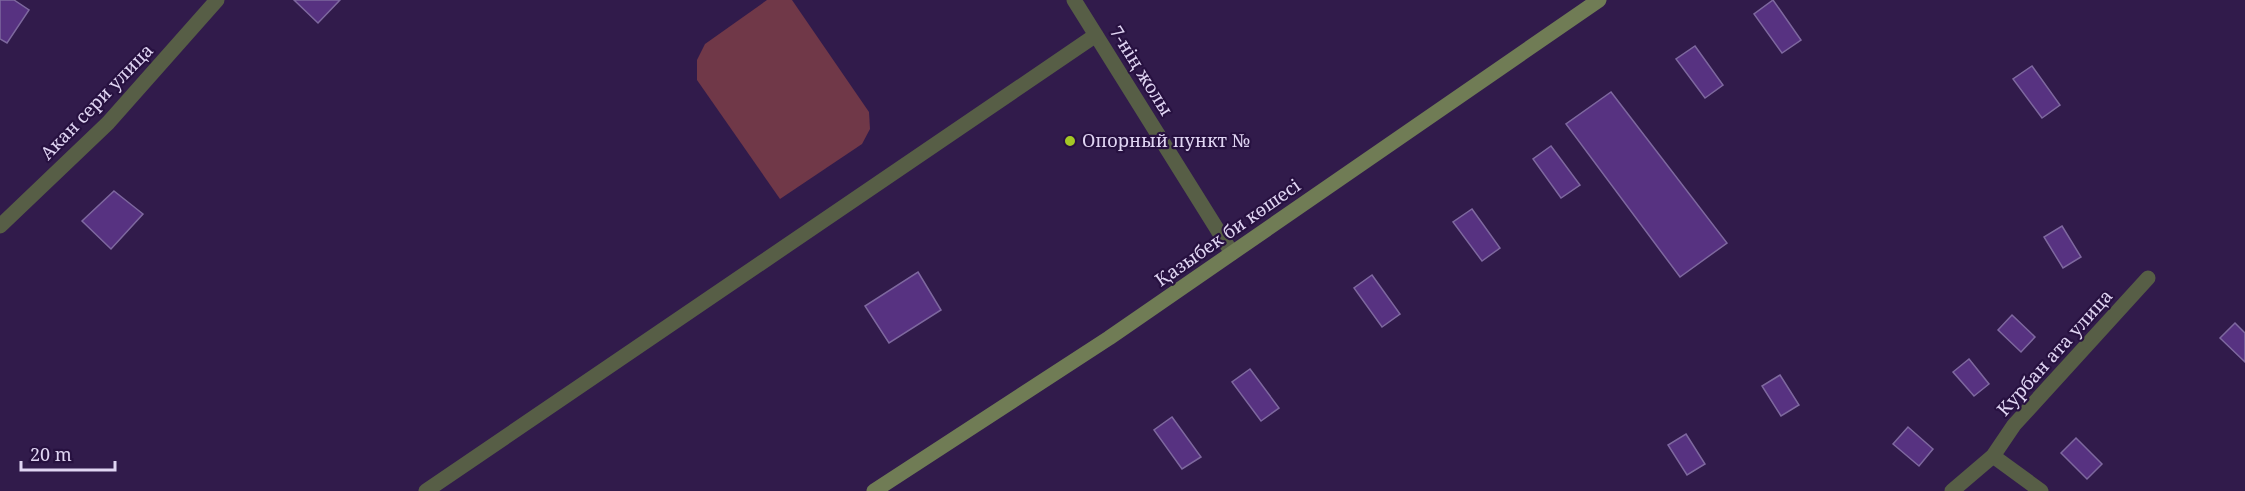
<svg xmlns="http://www.w3.org/2000/svg" width="2245" height="491" viewBox="0 0 2245 491" font-family="'Noto Serif',serif">
  <rect width="100%" height="100%" fill="#311b4b"/>
  <path fill="#703848" d="M767,0H792L869,112L870,129L862,144L780,199L697,80V60L705,44Z"/>
  <path fill="#573281" stroke="#7e689f" stroke-width="1.5" d="M0,0H14L29,10L7,43L0,39Z
    M294,0H340L318,23Z
    M1773,0L1801,40L1782,53L1754,14Z
    M1695,46L1723,85L1705,98L1676,59Z
    M2032,66L2060,105L2042,118L2013,79Z
    M1611,92L1727,243L1680,277L1566,124Z
    M1551,146L1580,185L1561,198L1533,159Z
    M114,191L143,214L111,249L82,221Z
    M1472,209L1500,248L1482,261L1453,222Z
    M2062,226L2081,257L2063,268L2044,237Z
    M918,272L941,310L889,343L865,306Z
    M1372,275L1400,314L1382,327L1354,288Z
    M2012,315L2035,337L2021,352L1998,330Z
    M2235,323L2245,333V362L2220,338Z
    M1969,359L1989,384L1974,396L1953,372Z
    M1250,369L1279,408L1261,421L1232,382Z
    M1780,375L1799,405L1781,416L1762,386Z
    M1172,417L1201,457L1182,469L1154,430Z
    M1908,427L1933,449L1919,466L1893,444Z
    M1686,434L1705,464L1687,475L1668,445Z
    M2076,438L2102,464L2087,479L2061,453Z"/>
  <g fill="none" stroke-linecap="round" stroke-linejoin="round">
    <path stroke="#575e46" stroke-width="15" d="M1074,0L1232,253
      M0,226L108,123L217,0
      M1993,456L2014,425L2148,278
      M426,491L1096,35
      M1952,491L1993,456L2041,491"/>
    <path stroke="#707c55" stroke-width="15" d="M874,491L1109,338L1599,0"/>
  </g>
  <circle fill="#a4c825" stroke="#271140" stroke-width="2" cx="1070" cy="141" r="6"/>
  <g text-anchor="middle" stroke-width="4.5" stroke-linejoin="round" paint-order="stroke">
    <g font-size="18" fill="#e0d5f3" stroke="#271140">
      <text transform="translate(1141 71) rotate(58)" y="6">7-нің жолы</text>
      <text transform="translate(97 102) rotate(-46)" y="6">Акан сери улица</text>
      <text transform="translate(1228 233) rotate(-35)" y="6">Қазыбек би көшесі</text>
      <text transform="translate(2055 353) rotate(-48)" y="6">Курбан ата улица</text>
    </g>
    <g font-size="18" fill="#e0d5f3" stroke="#271140" text-anchor="start">
      <text x="1082" y="147">Опорный пункт №</text>
    </g>
  </g>
  <path d="M21 461v9h94v-9" fill="none" stroke="#e0d5f3" stroke-width="3"/>
  <text x="30" y="461" font-size="18" fill="#e0d5f3" stroke="#271140" stroke-width="4.5" paint-order="stroke">20 m</text>
</svg>
